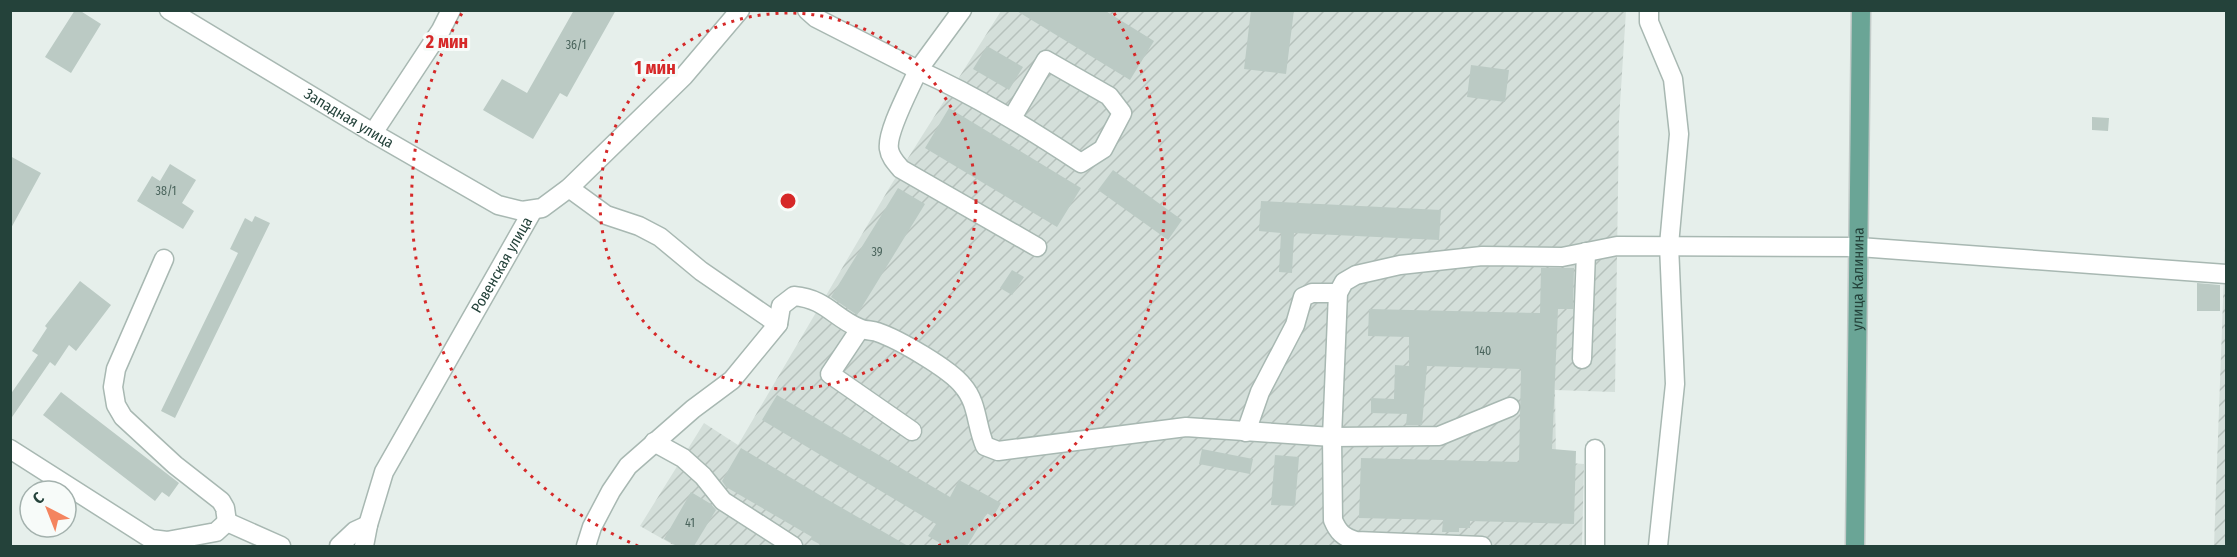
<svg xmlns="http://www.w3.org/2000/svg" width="2237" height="557" viewBox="0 0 2237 557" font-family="'Fira Sans Condensed',sans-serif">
  <defs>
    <pattern id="industrial-furrows" width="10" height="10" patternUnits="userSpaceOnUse" patternTransform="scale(1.5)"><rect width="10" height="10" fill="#d4dfda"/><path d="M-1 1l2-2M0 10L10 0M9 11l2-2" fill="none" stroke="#b6c1bc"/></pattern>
  </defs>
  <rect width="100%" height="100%" fill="#e6efeb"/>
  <path fill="url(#industrial-furrows)" d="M1001,11H1626L1619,120L1615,392L1555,390L1556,462L1584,464L1582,546H675L640,526L704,423L738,445L891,185Z
    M2225,246L2226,546H2214Z"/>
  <path fill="#bbcac4" d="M75,10H79L101,24L71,73L45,57Z
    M574,10H616L567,97L560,93L533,139L483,110L502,79L527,93Z
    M1015,10H1104L1154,41L1130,80Z
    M1251,10H1294L1286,74L1244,69Z
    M987,46L1023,67L1009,90L973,69Z
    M1471,65L1509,70L1505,102L1467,97Z
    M949,108L1081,188L1057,227L925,148Z
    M2092,117L2109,118L2108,131L2092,130Z
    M10,156L41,173L10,230Z
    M170,164L196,180L182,203L194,211L183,229L137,201L152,176L160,181Z
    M1113,170L1182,220L1168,240L1098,190Z
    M898,188L925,204L857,315L831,297Z
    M1261,201L1441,210L1439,240L1294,233L1292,273L1279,272L1281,233L1259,231Z
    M255,216L270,223L175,418L161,411L238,253L230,249L245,218L252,222Z
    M1541,268H1574L1573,309H1558L1552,449L1576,451L1574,524L1470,521V528H1459V532H1442L1443,520L1359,518L1361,458L1519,462L1521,369L1427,366L1422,425H1406L1407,414L1371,413V398L1394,399L1395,365L1409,366V337L1368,336L1369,309L1540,313Z
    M1012,270L1024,277L1012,295L1000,288Z
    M80,281L111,305L76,351L69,345L55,366L50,362L10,420V395L38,355L32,351L47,328L45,326Z
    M2197,283L2220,285V311H2197Z
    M61,392L179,483L169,497L162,492L155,501L43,415Z
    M777,395L950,497L959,480L1001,503L993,517L987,513L967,546H945L928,536L936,524L762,420Z
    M741,448L823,497L908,546H823L810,539L812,537L726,487L722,481Z
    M1202,449L1253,459L1250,474L1199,464Z
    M1275,455L1299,457L1295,506L1271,505Z
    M691,492L711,504L716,510L694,546H677L664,539Z"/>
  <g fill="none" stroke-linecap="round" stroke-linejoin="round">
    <defs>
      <g id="minor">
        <path id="s1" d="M169,10L373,133L498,205L522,211L542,208L569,188L684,76L740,10"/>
        <path d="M807,10L816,18L918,70L962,10"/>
        <path d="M1649,10V22L1673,79L1679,134L1669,245L1675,384L1658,546"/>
        <path d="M1012,118L1046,60L1109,96L1122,113L1103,149L1081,163C1028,128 976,96 918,70C911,87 886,132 889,149C890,157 896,163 901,169L1037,247"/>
        <path d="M373,133L441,30L451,10"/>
        <path d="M569,188L606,215L639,226L660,237L701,271L778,324"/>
        <path d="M164,259L116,369L113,387L116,405L123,417L175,465L221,501L225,508L227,522"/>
        <path d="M860,329L830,374L912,431"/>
        <path d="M1582,359L1586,252"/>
        <path d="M1246,432L1260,392L1295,325L1303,297L1312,293H1338"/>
        <path d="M654,442L683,458L703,476L723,501L793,546"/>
        <path d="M10,449L151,539L167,541L216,532L227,522L281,546"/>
        <path d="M1595,449V546"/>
        <path d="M339,546L355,531L368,525"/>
        <path id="s2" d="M364,546L368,525L384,472L533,210"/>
        <path d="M586,546L592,527L611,491L628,466L693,409L732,380L778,324L781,306L794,296C826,299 833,317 859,328C865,331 872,330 877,332C898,339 950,369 963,386C978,403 976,426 985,446L998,451L1186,427L1332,437L1439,436L1510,407"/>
        <path d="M1482,546L1356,541C1343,537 1338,532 1333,520L1332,437L1338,293L1344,282L1356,275L1400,265L1482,256L1562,257L1617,246L1859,247L2226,274"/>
      </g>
      <g id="major">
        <path id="s3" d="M1855,546L1861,10"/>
      </g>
    </defs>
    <use href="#minor" stroke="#a8b8b2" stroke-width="21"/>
    <use href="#major" stroke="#c2cac8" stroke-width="21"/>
    <use href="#minor" stroke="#fff" stroke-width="18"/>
    <use href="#major" stroke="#6aa596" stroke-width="18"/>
  </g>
  <g fill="none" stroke="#d62828" stroke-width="3" stroke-dasharray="3 6">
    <circle cx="788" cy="201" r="188"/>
    <path d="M638 546A376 376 0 0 1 462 13M1114 13A376 376 0 0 1 938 546"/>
  </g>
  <g text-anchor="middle" stroke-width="6" stroke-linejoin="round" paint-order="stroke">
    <g font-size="12" fill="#4a645c">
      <text x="576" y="49">36/1</text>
      <text x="166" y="195">38/1</text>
      <text x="877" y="256">39</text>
      <text x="1483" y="355">140</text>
      <text x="690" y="527">41</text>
    </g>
    <g font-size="15" fill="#24423a" stroke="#f7fbf9">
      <text dy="5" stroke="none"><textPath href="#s1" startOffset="210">Западная улица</textPath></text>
      <text dy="5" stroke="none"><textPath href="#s2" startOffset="315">Ровенская улица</textPath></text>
      <text dy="5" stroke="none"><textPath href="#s3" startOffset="267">улица Калинина</textPath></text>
    </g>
  </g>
  <circle cx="788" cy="201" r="9" fill="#d62828" stroke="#f7fbf9" stroke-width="3"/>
  <g font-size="18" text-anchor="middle" font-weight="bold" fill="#d62828" stroke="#f7fbf9" stroke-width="6" stroke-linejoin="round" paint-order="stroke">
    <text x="447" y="48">2 мин</text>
    <text x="655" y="74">1 мин</text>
  </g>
  <rect width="2237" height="557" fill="none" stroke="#24423a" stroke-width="24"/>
  <g transform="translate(48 509) rotate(318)"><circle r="28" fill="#f7fbf9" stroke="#a3b1ad" stroke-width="1.5"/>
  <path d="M0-4.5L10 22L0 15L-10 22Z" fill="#f4845f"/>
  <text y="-9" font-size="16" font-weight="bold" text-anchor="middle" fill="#24423a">С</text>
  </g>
</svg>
